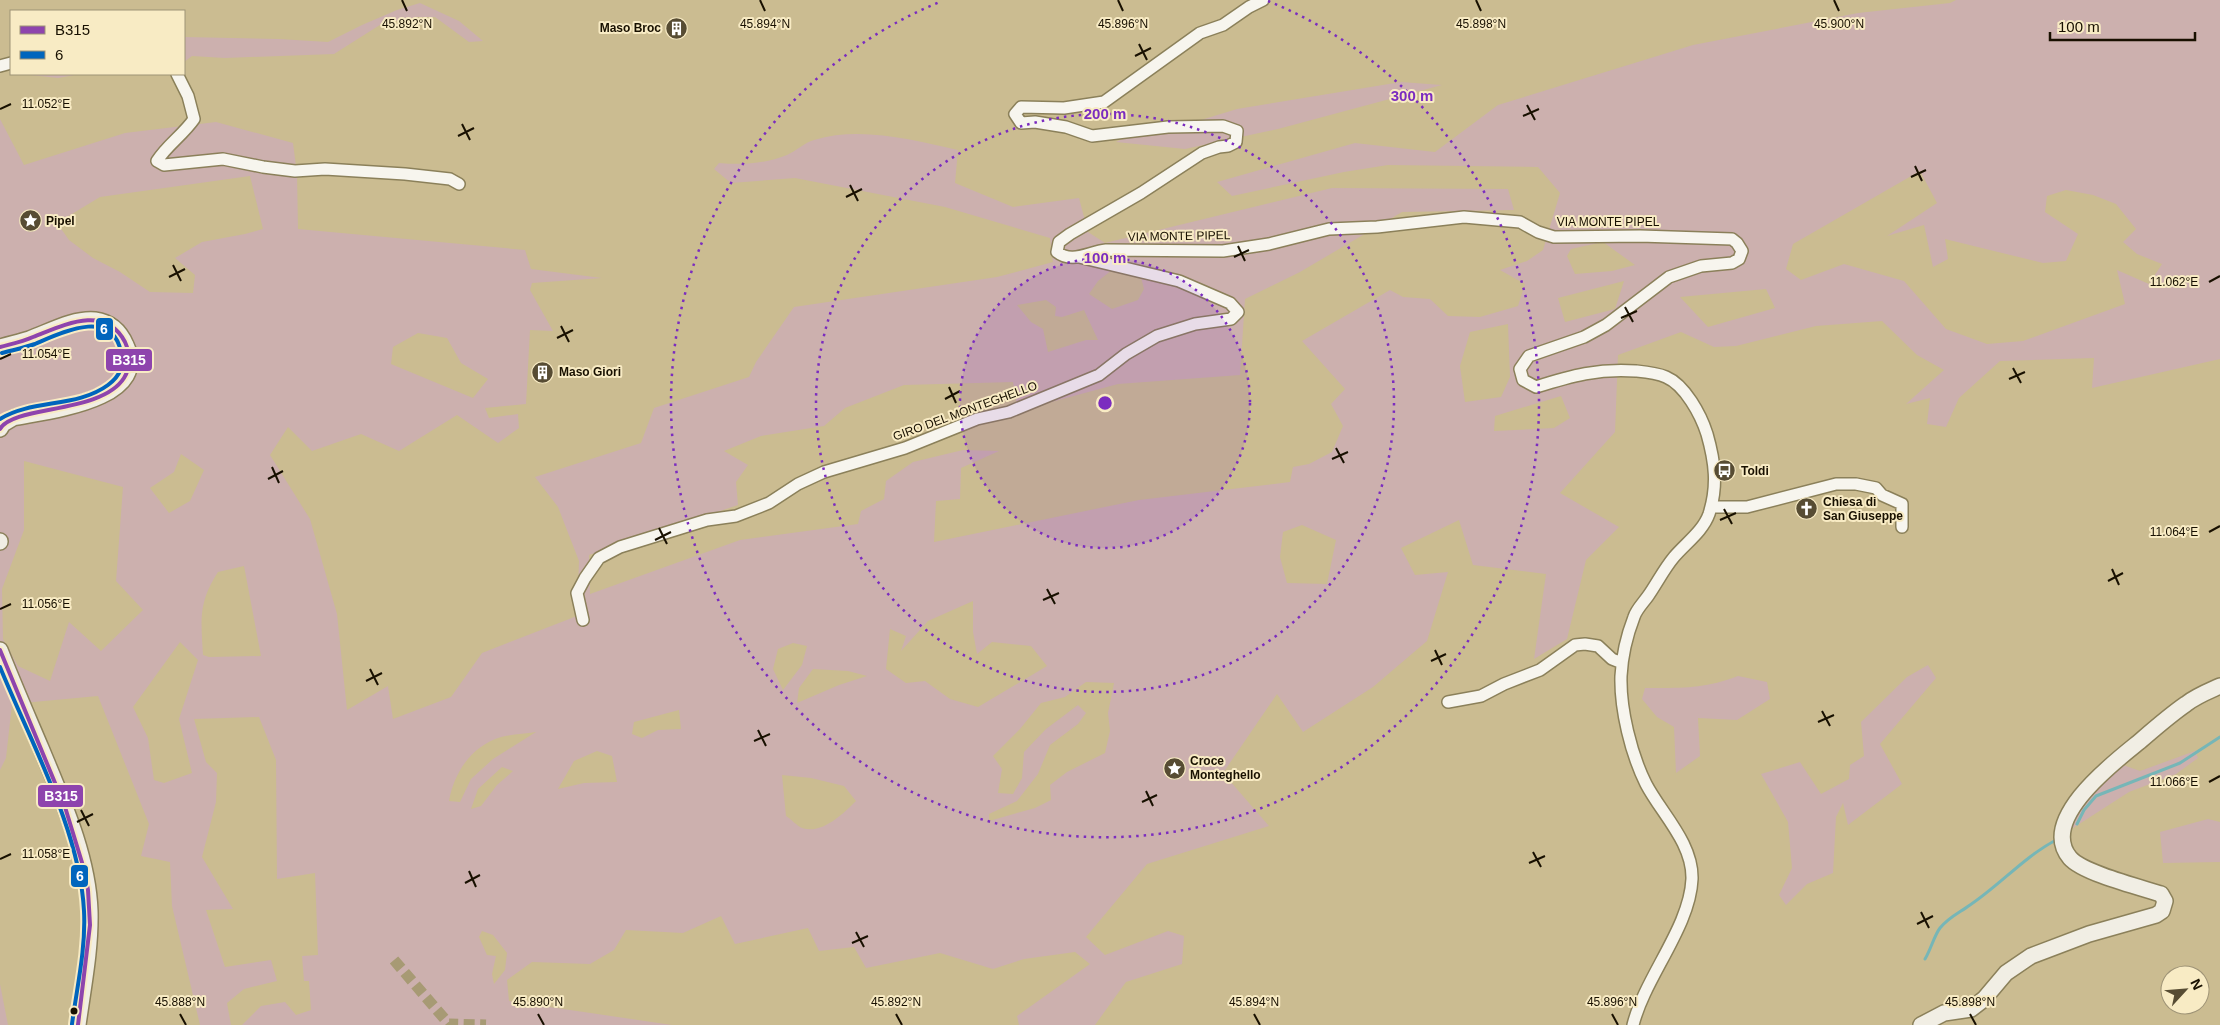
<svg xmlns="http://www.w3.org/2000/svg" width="2220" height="1025" viewBox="0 0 2220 1025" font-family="Helvetica,sans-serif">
  <rect width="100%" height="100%" fill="#cbbc91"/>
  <path fill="#ccb0ae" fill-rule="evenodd" d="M1956,0H2220V359L2092,388L2094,358L2000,361L1959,398L1946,427L1927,424L1930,398L1906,404L1944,370L1917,355L1882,321L1816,326L1736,346L1714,347L1681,332L1618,355L1615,432L1560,493L1619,527L1586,560L1567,639L1534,659L1546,574L1473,565L1459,520L1401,548L1415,575L1448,572L1427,641L1373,687L1303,732L1277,694L1223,773L1269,826L1147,864L1086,937L1105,955L1168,931L1184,936L1182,964L1126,982L1095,1025H1019L1017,1016L1090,964L1075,952L1024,959L993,969L940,953L866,968L854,947L819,951L808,928L735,944L721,916L683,933L626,930L614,950L590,964L532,962L507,980L509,1001L672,1025H242L261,1006L285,1002L296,1015L311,1010L309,981H304L302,956L318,955L315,873L277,879L276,760L259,717L194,719L206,762L217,773L216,802L202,857L233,909L206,910L225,967L271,960L277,981L244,989L227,1003L231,1025H200L172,906L170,862L141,856L149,824L98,696L12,704L6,758L0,770V119L24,165L125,133L216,122L293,143L297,174L298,229L525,250L531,269L602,278L532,283L530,290L553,331L530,330L526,404L485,408L489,418L518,414L519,428L498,443L457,415L399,451L361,434L312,451L288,427L270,455L310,519L337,614L347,710L388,686L393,719L451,697L482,653L577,616L579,561L558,507L535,477L641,443L654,408L749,377L756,362L794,307L997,277L1053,262L1050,238L945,207L795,178L731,183L714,169L719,163C742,165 764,164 787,155C796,151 804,143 814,140C861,126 912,140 958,150L955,183L1013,207L1079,198L1088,232L1105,243L1332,188L1508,189L1514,210L1402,212L1300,272L1245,299L1240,375L1118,384L1018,411L1013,382L904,385L845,408L824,426L761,436L724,451L748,465L736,482L738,505L589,555L590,594L740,540L858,524L861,511L884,499L886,481L913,462L963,450L999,451L961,468L960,499L936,501L934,542L1139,500L1290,482L1293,467L1309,464L1332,452L1343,426L1331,404L1345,389L1302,341L1390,290L1403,297L1430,299L1448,316L1480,317L1518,306L1525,284L1500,270L1527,261L1543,250L1560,193L1538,167L1388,165L1344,172L1232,196L1217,182L1355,143L1435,152L1498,105L1693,45L1858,13L1950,3ZM1920,171L1937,203L1887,236L1924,225L1933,267L1948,259L1945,239L2043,263L2066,261L2078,234L2045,212L2047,196L2066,190L2093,195L2116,204L2136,229L2123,242L2137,254L2162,264L2149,284L2117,270L2125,304L2023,341L1987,344L1946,329L1904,281L1844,264L1801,280L1786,269L1793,244ZM250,176L263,229L245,234L202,242L175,258L195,275L193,293L150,292L120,272L93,258L69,240L57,223L100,197ZM1603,242L1635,265L1612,271L1575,274L1567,256L1571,249ZM1112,270L1141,277L1144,289L1138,300L1112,309L1089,294L1098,281ZM1624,281L1615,309L1565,322L1558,298ZM1766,289L1775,308L1708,327L1680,297ZM1046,300L1056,307L1055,316L1062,317L1084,310L1098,340H1086L1048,352L1043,329L1031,322L1017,305ZM1508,324L1510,377L1501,397L1465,402L1460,366L1470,332ZM418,333L447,338L461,363L488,379L473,398L391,364L393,347ZM1561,396L1570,418L1554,428L1494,431L1495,416ZM181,454L204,470L190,501L169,513L150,488L174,472ZM24,461L123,487L116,581L143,610L101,651L69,622L50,681L18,666L3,639L2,589L24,530ZM1302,525L1336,540L1327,584L1287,583L1280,557L1283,532ZM244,566L261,656L209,657L203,655C201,620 198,603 218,572ZM973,601V632L977,654L992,642L1031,646L1047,666L978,707L950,699L925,681L906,683L886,669L890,629L906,636L901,651L928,621ZM180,642L198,660L179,719L192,773L164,783L154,780L148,738L133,707ZM793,643L807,646L802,665L783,690L773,669L778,649ZM813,669L848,671L867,676L839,685L797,703L799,688ZM1086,682L1114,683L1108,713L1110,731L1105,753L1067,772L1050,785L1051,800L1035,808L989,821V814L1017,801L1038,774L1050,745L1078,724L1086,713L1078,705L1046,729L1024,752L1022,778L1013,794L998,793L1002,769L993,756L1020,729L1041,703L1065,697ZM679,710L681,729L658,730L642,738L632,734L634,722ZM536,732L493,759L471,779L460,802L449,801C454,773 471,746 501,737C512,734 524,734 536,732ZM597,751L612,756L617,782L584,783L558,789L574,761ZM502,767L513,771L497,785L481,806L471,809L478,789ZM782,775L811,778L844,786L856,801C844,813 822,835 802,828C797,826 791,819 786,816ZM482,931L493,935L507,953L505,970L494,984L492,974L496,956L487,955L479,937Z
    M420,3L459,21L483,41L469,42L435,17H418L383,23L334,54L225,58L192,56L184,62V37L279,39L328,42L362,25L397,10Z
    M22,74H80L58,78Z
    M1401,82L1442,85L1278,129L1185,149L1116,142L1137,132L1165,131L1237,109Z
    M1928,665L1936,678L1880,744L1902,784L1848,825L1843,803L1836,817L1833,873L1807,884L1786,905L1779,895L1792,868L1788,822L1761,774L1800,762L1821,794L1849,779L1850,765L1864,756L1861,722L1907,677Z
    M1738,676L1767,682L1770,699L1737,720L1698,718L1700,756L1676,773L1674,727L1657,717L1642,699L1645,688C1681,688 1704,689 1738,676Z
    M2195,751L2198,758L2176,774L2129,792L2073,828L2070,821L2084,796L2123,765L2140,771Z
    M2208,819L2220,822V862L2163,863L2160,832Z
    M0,984L8,1025H0Z"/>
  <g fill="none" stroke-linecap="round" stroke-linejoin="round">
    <path stroke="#76b6b7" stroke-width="3" d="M2077,824L2084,810L2096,796L2180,763L2220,737
      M1925,959C1931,949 1934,936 1940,928C1949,917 1959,913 1970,905C2000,885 2024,857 2056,840"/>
    <path stroke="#a79a74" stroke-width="11" stroke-dasharray="11 5.5" stroke-linecap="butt" d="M394,960L449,1024L486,1025"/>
    <defs>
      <path id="street" d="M1263,0L1249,7L1223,25L1200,33L1104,102L1064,108L1021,107L1015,114L1021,123L1035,122L1066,127L1092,136L1168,127L1223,126L1237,131L1236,142L1228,146L1219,147L1202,153L1141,193L1070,234L1059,242L1057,252C1072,264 1088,252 1106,250L1223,251L1269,244L1329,229L1377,227L1464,217L1520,222L1538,232L1554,237L1640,236L1732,239L1737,243L1742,251L1739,259L1732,263L1701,266L1669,277L1606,325L1584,337L1529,356L1520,369L1523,380L1536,387C1571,376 1599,368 1636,371C1646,372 1657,373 1666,377C1685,385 1701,415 1707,434C1715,462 1718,486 1709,514C1703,531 1686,543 1674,557C1664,569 1657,583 1648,596C1643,603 1636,610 1634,617C1627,635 1622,657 1621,676C1620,709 1631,754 1646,784C1661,813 1693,843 1692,879C1690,927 1645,977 1633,1025
        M0,66L11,63
        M177,74L188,96L194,119C183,135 167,145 157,161L164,165L223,159L263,167L295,171L325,169L405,174L450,179L459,184
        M1711,507H1747L1836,484H1856L1876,488L1882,495L1902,504V527
        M583,620L577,593L585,578L599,558L620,547L707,520L736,516L769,503L798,484L824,472L905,448L977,419L1009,412L1099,375L1126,354L1157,336L1195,324L1231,319L1238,312L1230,303L1179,281L1079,257
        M1448,702L1481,696L1504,684L1540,670L1575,645L1585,644L1598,646L1612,659L1622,663"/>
      <path id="secondary" d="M0,347C10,344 20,342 29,339C49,332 73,318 95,320C110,322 120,331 126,345C152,401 46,411 13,418L3,424L0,429
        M0,541V542
        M0,650C13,683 27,715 41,748C62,799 88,855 90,911C91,949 83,988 78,1025
        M1921,1025L1944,1013L1971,1009L1984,999L2006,973L2031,956L2089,934L2156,915L2162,911L2165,901L2161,894C2139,887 2083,873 2070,858C2038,820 2113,763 2139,742C2154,729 2170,715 2186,704C2196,696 2209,691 2220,686"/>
    </defs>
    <use href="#street" stroke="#8b805a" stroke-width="14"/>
    <use href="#secondary" stroke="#8b805a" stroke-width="18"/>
    <use href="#street" stroke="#f7f5ee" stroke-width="11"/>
    <use href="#secondary" stroke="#f1eee4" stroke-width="15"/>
    <defs>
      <path id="bus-1" d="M0,347C11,344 22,342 33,337C62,326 105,303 125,342C130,353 131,367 124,378C101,414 14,405 0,429
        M0,650L65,807L84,869L88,890L90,925L78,1025"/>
      <path id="bus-2" d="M0,419C32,399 77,408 108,385C120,376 124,367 121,352C112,307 61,333 35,344C24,348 13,350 2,353
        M0,667C30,741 80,830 84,911C86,948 77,987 72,1024"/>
    </defs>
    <use href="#bus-1" stroke="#f8ebc4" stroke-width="8"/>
    <use href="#bus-2" stroke="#f8ebc4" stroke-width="8"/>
    <use href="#bus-1" stroke="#8e44ad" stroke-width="4"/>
    <use href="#bus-2" stroke="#0065bd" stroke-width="4"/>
  </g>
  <path fill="none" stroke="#181000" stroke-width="2" d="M402,0L407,11M760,0L765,11M1118,0L1123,11M1476,0L1481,11M1834,0L1839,11M1139,44L1147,60M1135,56L1151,48M1527,105L1535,120M0,109L11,104M1523,116L1539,109M462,124L470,140M458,136L474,128M1915,166L1922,181M1911,177L1926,170M850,185L858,201M846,197L862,189M1238,246L1245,261M1234,257L1249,250M173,265L181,281M169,277L185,269M2209,282L2220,276M1625,307L1633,322M1621,318L1637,311M561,326L569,342M557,338L573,330M0,359L11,354M2013,368L2021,383M2009,379L2025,372M949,387L956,403M945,399L960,391M1336,448L1344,463M1332,459L1348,452M272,467L279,483M268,479L283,471M1724,509L1732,524M1720,520L1736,513M659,528L667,544M2209,532L2220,526M655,540L671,532M2112,569L2119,585M2108,581L2123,573M1047,589L1055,604M1043,600L1059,593M0,609L11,604M1435,650L1442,665M1431,661L1446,654M370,669L378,685M366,681L382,673M1822,711L1830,726M1818,722L1834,715M758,730L766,746M754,741L770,734M2209,782L2220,776M1146,791L1153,806M1142,802L1157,795M81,810L89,826M77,822L93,814M1533,852L1541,867M0,859L11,854M1529,863L1545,856M469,871L476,887M465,883L480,875M1921,912L1929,928M1917,924L1933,916M856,932L864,947M852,943L868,936M180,1014L186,1025M538,1014L544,1025M896,1014L902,1025M1254,1014L1260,1025M1612,1014L1618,1025M1970,1014L1976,1025"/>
  <circle cx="1105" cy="403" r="145" fill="#7b2cbf" fill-opacity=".12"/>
  <g fill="none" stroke="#7b2cbf" stroke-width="2.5" stroke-dasharray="2.5 5">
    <circle cx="1105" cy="403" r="145"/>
    <circle cx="1105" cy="403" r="289"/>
    <path d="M1268 1A434 434 0 1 1 942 1"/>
  </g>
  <defs>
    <symbol id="building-disc" viewBox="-11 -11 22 22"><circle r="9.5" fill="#574c33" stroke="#f8ebc4"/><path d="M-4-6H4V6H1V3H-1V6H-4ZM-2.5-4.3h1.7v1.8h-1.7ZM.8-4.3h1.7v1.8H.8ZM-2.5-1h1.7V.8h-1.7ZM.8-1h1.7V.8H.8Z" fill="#fff"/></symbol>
    <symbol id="sight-disc" viewBox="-11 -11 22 22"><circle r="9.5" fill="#574c33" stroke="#f8ebc4"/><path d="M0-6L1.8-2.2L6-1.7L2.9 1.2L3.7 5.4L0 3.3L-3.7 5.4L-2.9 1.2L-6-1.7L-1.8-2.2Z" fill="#fff"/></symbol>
    <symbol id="bus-disc" viewBox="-11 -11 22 22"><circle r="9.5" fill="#574c33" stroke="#f8ebc4"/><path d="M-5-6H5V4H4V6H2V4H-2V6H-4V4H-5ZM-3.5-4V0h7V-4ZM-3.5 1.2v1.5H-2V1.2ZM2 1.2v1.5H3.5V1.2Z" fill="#fff"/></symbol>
    <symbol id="church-disc" viewBox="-11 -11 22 22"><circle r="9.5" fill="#574c33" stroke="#f8ebc4"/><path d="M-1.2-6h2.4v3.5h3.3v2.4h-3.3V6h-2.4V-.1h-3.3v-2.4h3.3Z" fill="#fff"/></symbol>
  </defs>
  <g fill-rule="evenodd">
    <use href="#building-disc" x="664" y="16" width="25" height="25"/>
    <use href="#sight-disc" x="18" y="208" width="25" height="25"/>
    <use href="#building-disc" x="530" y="360" width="25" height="25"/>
    <use href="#bus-disc" x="1712" y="458" width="25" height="25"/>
    <use href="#church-disc" x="1794" y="496" width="25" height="25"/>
    <use href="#sight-disc" x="1162" y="756" width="25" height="25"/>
  </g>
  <circle fill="#181000" stroke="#f8ebc4" stroke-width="2" cx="74" cy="1011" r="4.5"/>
  <g text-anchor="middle" stroke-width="4" stroke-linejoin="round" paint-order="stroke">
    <g font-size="12" font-weight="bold" fill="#181000" stroke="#f8ebc4" text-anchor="start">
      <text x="661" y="32" text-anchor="end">Maso Broc</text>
      <text x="46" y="225">Pipel</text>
      <text x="559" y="376">Maso Giori</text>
      <text x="1741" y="475">Toldi</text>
      <text x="1823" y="506">Chiesa di<tspan x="1823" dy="14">San Giuseppe</tspan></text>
      <text x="1190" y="765">Croce<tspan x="1190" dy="14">Monteghello</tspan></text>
    </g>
    <g font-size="12" fill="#181000" stroke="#f8ebc4">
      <text x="1608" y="226">VIA MONTE PIPEL</text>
      <text transform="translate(1179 236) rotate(-1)" y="4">VIA MONTE PIPEL</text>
      <text transform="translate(965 411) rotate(-20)" y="4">GIRO DEL MONTEGHELLO</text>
    </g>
  </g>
  <g font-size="12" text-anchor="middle" fill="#181000" stroke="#f8ebc4" stroke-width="4" stroke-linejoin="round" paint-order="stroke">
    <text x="1481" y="28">45.898°N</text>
    <text x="407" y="28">45.892°N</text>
    <text x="765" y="28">45.894°N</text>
    <text x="1123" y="28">45.896°N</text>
    <text x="1839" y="28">45.900°N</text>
    <text x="46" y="108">11.052°E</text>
    <text x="2174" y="286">11.062°E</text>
    <text x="46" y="358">11.054°E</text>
    <text x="2174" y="536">11.064°E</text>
    <text x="46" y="608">11.056°E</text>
    <text x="2174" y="786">11.066°E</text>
    <text x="46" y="858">11.058°E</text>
    <text x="180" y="1006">45.888°N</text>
    <text x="538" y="1006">45.890°N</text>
    <text x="896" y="1006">45.892°N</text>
    <text x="1254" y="1006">45.894°N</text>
    <text x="1612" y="1006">45.896°N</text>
    <text x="1970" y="1006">45.898°N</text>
  </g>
  <circle cx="1105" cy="403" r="8" fill="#7b2cbf" stroke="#f8ebc4" stroke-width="2.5"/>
  <g font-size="15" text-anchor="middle" font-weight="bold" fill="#7b2cbf" stroke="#f8ebc4" stroke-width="4" stroke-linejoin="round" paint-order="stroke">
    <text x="1412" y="101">300 m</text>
    <text x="1105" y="119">200 m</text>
    <text x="1105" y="263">100 m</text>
  </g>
  <g stroke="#f8ebc4" stroke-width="2">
    <rect x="95" y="317" width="19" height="24" rx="5" fill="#0065bd"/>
    <rect x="105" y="348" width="48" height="24" rx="5" fill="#8e44ad"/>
    <rect x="37" y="784" width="47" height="24" rx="5" fill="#8e44ad"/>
    <rect x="70" y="864" width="19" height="24" rx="5" fill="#0065bd"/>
  </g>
  <g font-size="14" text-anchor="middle" font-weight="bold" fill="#fff">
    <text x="104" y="334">6</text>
    <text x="129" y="365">B315</text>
    <text x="61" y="801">B315</text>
    <text x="80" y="881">6</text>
  </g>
  <rect x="10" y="10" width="175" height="65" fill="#f8ebc4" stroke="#9e9376"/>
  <rect x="20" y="26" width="25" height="8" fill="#8e44ad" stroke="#9e9376"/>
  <text x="55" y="35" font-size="15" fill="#181000">B315</text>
  <rect x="20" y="51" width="25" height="8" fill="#0065bd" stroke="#9e9376"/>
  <text x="55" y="60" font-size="15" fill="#181000">6</text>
  <g transform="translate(2185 990) rotate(64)"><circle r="24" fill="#f8ebc4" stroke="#9e9376"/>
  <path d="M0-4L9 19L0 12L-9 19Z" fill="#574c33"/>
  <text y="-8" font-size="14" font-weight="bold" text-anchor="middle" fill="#181000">N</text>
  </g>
  <path d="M2050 32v8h145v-8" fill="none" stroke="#181000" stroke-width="2.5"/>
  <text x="2058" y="32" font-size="15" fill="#181000" stroke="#f8ebc4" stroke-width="4" paint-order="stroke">100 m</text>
</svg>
